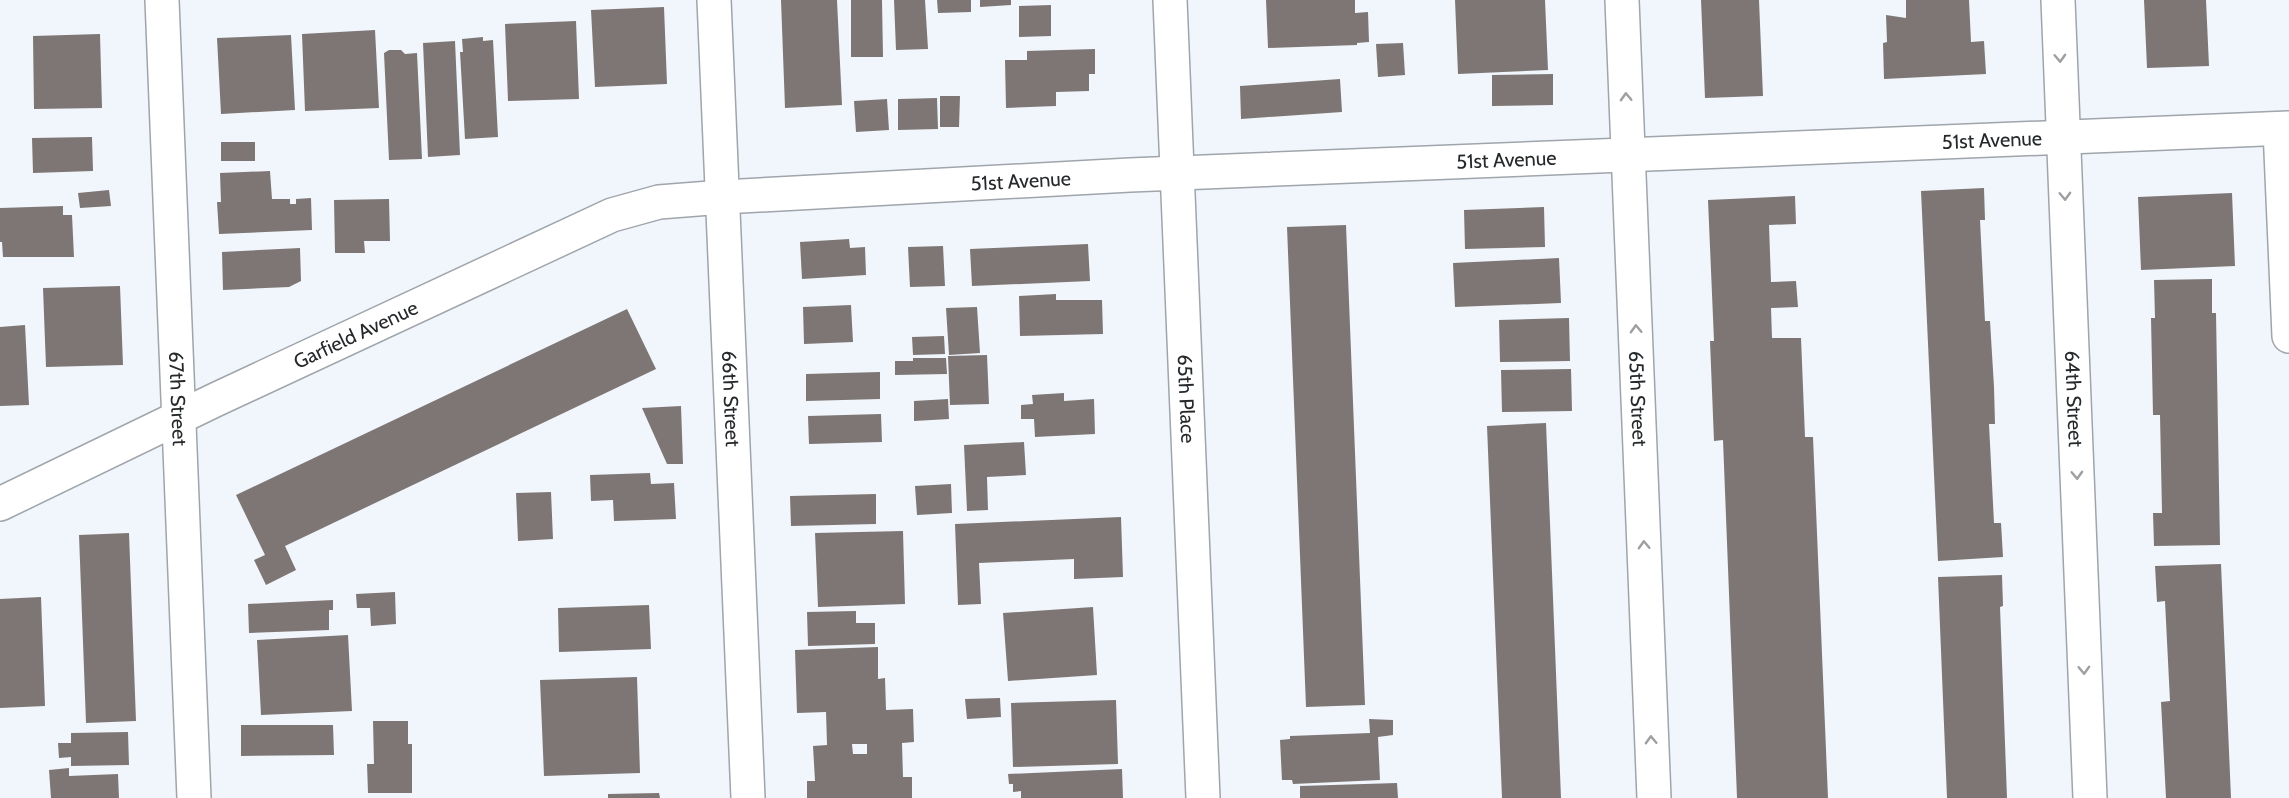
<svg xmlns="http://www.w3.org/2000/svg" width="2289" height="798" viewBox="0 0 2289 798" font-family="Cabin,sans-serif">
  <rect width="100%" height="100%" fill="#f0f6fc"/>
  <path fill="#7e7674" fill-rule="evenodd" d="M781,0H837L842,105L785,108Z
    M851,0H882L883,57H851Z
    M894,0H925L928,49L896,50Z
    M937,0H971V12L938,13Z
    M980,0H1011V5L980,7Z
    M1266,0H1355V13L1368,12L1369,42L1357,43V45L1268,48Z
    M1455,0H1545L1548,70L1458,74Z
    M1701,0H1759L1763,96L1705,98Z
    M1906,0H1969L1971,42L1984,41L1986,74L1884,79L1883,43L1887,42L1886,15L1906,18Z
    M2144,0H2206L2209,66L2147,68Z
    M1051,5V36L1019,37V6Z
    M664,7L667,84L595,87L591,10Z
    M576,21L579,99L508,101L505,24Z
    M375,30L379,108L305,111L302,34Z
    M100,34L102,108L34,109L33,36Z
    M291,35L295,110L221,114L217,38Z
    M483,37V41L493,40L498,137L465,139L460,52H463L462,39Z
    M455,41L460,155L428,157L423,43Z
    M1403,43L1405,75L1378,77L1376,44Z
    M1095,49V74H1089V91L1056,92V106L1006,108L1005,60H1027V51Z
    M389,50H401L405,54L417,53L422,159L389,160L384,53Z
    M1553,74V105L1492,106V75Z
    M1340,79L1342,112L1241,119L1240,86Z
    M940,96H960L959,127H940Z
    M937,98L938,129L898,130V99Z
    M887,99L889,130L856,132L854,101Z
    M92,137L93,171L33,173L32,138Z
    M221,142H255V161H221Z
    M270,171L272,199H290V204H296V199L311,198L312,230L219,234L217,202H221L220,173Z
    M1984,188L1985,220H1980L1985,321H1990L1994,387L1995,424H1989L1994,523H2001L2003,557L1938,561L1921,191Z
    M109,190L111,206L80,208L78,193Z
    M2232,193L2235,266L2141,270L2138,197Z
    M1795,196L1796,224L1769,225L1771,282L1796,281L1798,307L1771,308L1772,338H1801L1805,437H1813L1828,798H1737L1723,440L1714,441L1710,341H1714L1708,200Z
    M389,199L390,241H364L365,253H335L334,200Z
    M63,206V215H72L74,257H3L2,242H0V208Z
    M1544,207L1545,247L1465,249L1464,210Z
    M1346,225L1365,705L1306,707L1287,227Z
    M849,239L850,248L865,247L866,275L802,279L800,242Z
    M1088,244L1090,281L972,286L970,249Z
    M943,246L945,286L910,287L908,247Z
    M300,248L301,281L289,287L223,290L222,252Z
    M1559,258L1561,303L1455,307L1453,263Z
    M2212,279V313H2216L2220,545L2154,546L2153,513H2162L2160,415H2153L2151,318H2155L2154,280Z
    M120,286L123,365L46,367L43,288Z
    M1056,294V300H1102L1103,334L1020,336L1019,296Z
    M851,305L853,342L804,344L803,307Z
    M977,307L980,353L949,355L946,308Z
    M627,309L656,369L285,546L296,570L266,585L254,560L265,555L236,495Z
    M1569,318L1570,361L1500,362L1499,320Z
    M25,325L29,405L0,406V327Z
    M944,336L945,354L913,355L912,337Z
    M987,355L989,404L950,405L948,356Z
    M913,358H946L947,374L895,375V361H913Z
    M1571,369L1572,411L1502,412L1501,370Z
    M880,372V399L806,401V374Z
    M1064,393V401L1094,399L1095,434L1035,437L1034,419H1021V405L1033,404L1032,395Z
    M948,399L949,419L914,421V401Z
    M681,406L683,464H667L642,408Z
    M881,414L882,442L809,444L808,416Z
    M1546,423L1561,798H1502L1487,426Z
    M1024,442L1026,475L987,477L988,510L967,511L964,445Z
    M650,473L651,484L674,483L676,519L614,521L613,500L591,501L590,475Z
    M951,484L952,513L917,515L915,486Z
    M551,492L553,539L518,541L516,493Z
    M876,494V524L791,526L790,496Z
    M1121,517L1123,577L1074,579V559L979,563L981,604L958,605L955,524Z
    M903,531L905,604L818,607L815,533Z
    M129,533L136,721L86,723L79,535Z
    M2221,564L2231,798H2166L2161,702L2170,701L2165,601L2157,602L2155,566Z
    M2002,575L2003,606L2000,607L2007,798H1947L1938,577Z
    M395,592L396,624L371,626L370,608H357L356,594Z
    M41,597L45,706L0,708V599Z
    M333,600V610H329V630L249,633L248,604Z
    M649,605L651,649L559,652L558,608Z
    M1093,607L1097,675L1008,681L1003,613Z
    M856,611V623H875V644L808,646L807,612Z
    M348,635L352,711L261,715L257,640Z
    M878,647V679L885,678L886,710L913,709L914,742L902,743L903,777H912V798H807V781H815L813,746L827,745L826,712L797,713L795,650ZM852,744H867V754H853Z
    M637,677L640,773L544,776L540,680Z
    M1000,698L1001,717L967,719L965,699Z
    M1116,700L1118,764L1013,767L1011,703Z
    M1369,719L1393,720V735L1378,737L1380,780L1293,784L1292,780H1282L1280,740L1290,739V736L1370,733Z
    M373,721H408V744H412V793H368L367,764H374Z
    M241,725H333L334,755L241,756Z
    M128,732L129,765L71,766V757L59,758L58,743H71V733Z
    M69,768V776L118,774L119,798H51L49,770Z
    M1122,769L1123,798H1021V791L1013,792V784H1009L1008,774Z
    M1397,783L1398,798H1300V786Z
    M659,793L660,798H608V794Z"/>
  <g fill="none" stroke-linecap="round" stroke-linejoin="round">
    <defs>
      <g id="minor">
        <path id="s1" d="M162,0L194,798"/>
        <path id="s2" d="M714,0L748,798"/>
        <path id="s3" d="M1170,0L1203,798"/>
        <path id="s4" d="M1622,0L1654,798"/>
        <path id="s5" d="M2058,0L2090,798"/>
        <path d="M2280,129L2289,336"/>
        <path id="s6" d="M0,504L215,400L612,215L659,202L723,197L1130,175L2289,128"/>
      </g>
    </defs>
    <use href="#minor" stroke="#9fa5aa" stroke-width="36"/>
    <use href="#minor" stroke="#fff" stroke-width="33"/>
  </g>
  <defs><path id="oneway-chevron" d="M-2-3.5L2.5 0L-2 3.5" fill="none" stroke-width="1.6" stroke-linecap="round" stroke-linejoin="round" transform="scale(1.5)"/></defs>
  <g stroke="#9d9fa0">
    <use href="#oneway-chevron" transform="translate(2060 58) rotate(88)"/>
    <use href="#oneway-chevron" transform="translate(1626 97) rotate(-92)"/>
    <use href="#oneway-chevron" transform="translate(2065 196) rotate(88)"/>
    <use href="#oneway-chevron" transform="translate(1636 329) rotate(-92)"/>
    <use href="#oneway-chevron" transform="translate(2077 475) rotate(88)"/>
    <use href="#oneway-chevron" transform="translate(1644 545) rotate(-92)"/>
    <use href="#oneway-chevron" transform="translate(2084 670) rotate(88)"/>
    <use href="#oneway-chevron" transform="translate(1651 740) rotate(-92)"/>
  </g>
  <g text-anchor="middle" stroke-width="5" stroke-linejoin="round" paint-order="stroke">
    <g font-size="20" fill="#26292b" stroke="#fff">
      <text dy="7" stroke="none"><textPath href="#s6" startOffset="2060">51st Avenue</textPath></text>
      <text dy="7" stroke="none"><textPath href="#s6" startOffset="1574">51st Avenue</textPath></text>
      <text dy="7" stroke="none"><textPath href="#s6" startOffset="1088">51st Avenue</textPath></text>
      <text dy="7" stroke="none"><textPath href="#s6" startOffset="394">Garfield Avenue</textPath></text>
      <text dy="7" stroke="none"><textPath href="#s1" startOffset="399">67th Street</textPath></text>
      <text dy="7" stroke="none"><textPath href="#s2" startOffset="399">66th Street</textPath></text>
      <text dy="7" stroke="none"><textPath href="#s3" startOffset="399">65th Place</textPath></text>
      <text dy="7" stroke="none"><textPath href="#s4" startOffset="399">65th Street</textPath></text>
      <text dy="7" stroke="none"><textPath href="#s5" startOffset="399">64th Street</textPath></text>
    </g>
  </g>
</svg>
